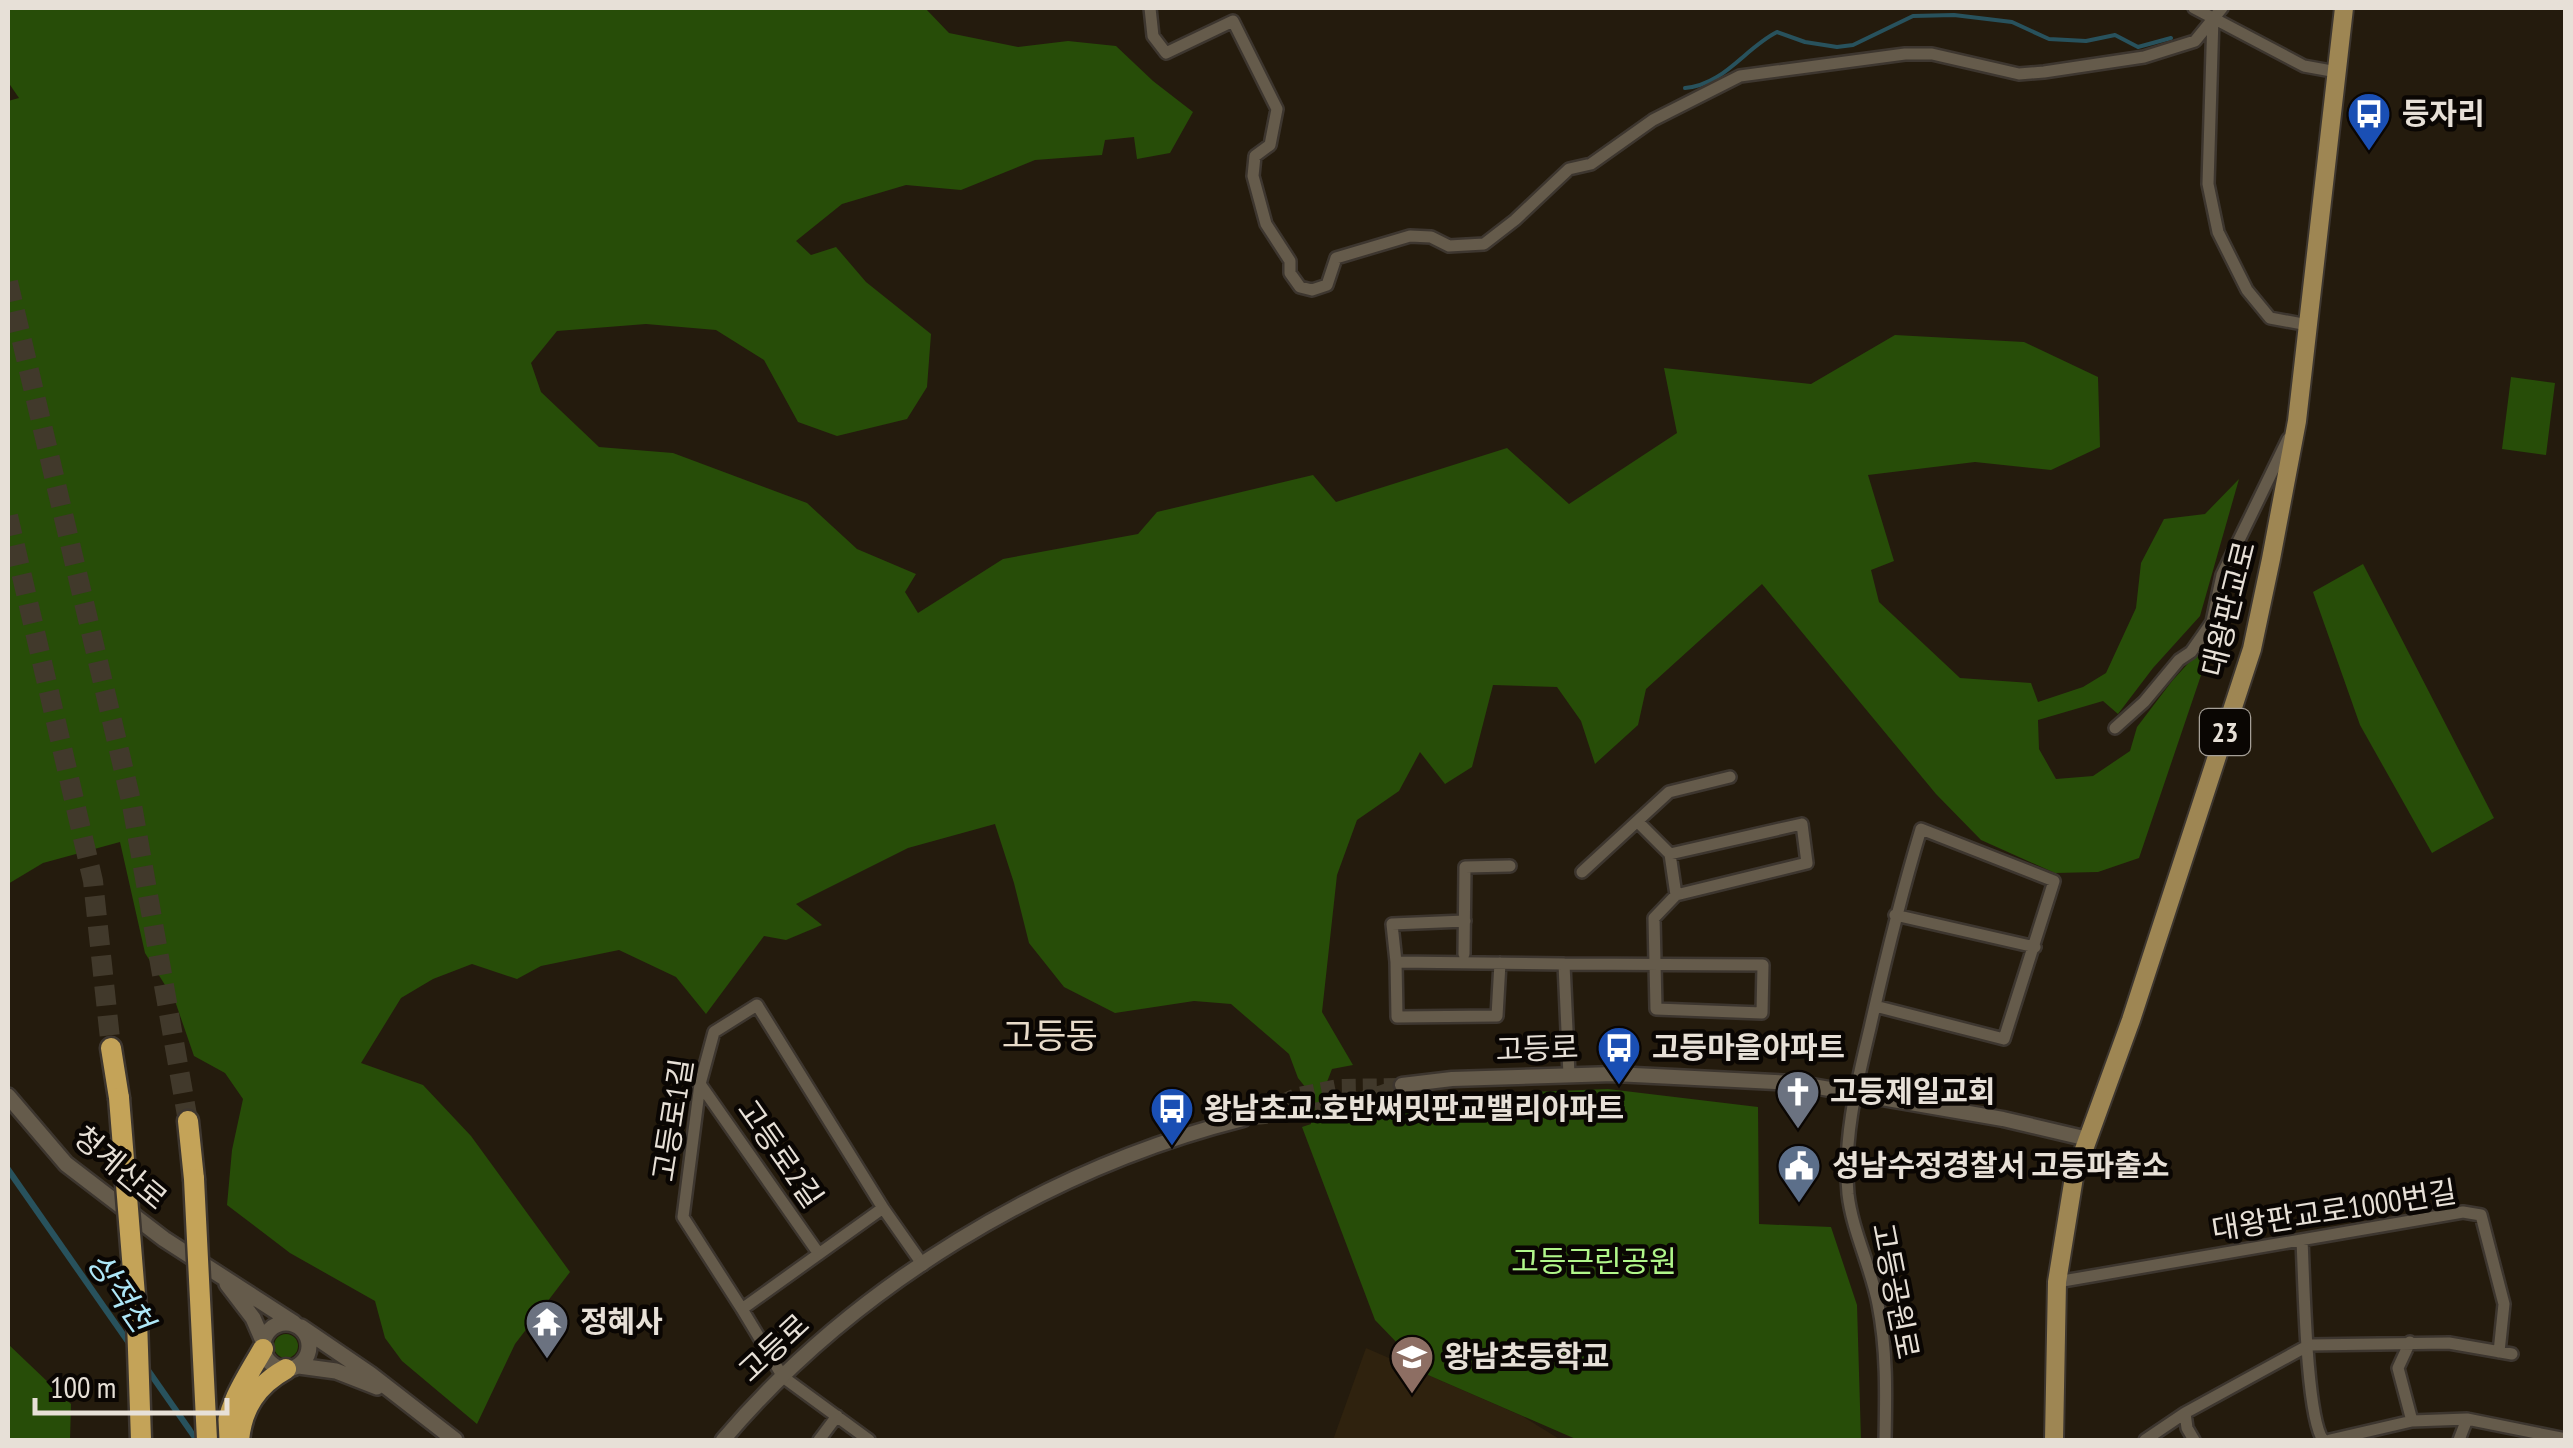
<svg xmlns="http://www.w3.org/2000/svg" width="2573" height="1448" viewBox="0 0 2573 1448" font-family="'PT Sans Narrow','Noto Sans KR',sans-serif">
  <rect width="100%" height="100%" fill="#241b0d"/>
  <path fill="#2f220e" d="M1366,1348L1522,1416L1561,1440H1333Z"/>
  <path fill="#274d08" d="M8,8H925L949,33L1018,47L1068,41L1116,46L1153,81L1193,112L1170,153L1137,159L1134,137L1105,140L1102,155L1035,160L961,190L906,185L842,204L796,241L811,255L836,247L866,282L931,334L927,387L907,419L837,436L798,422L764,360L716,330L646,324L557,331L531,363L541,392L599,447L673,453L807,503L857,549L916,574L905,592L918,613L1003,559L1138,534L1157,512L1313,475L1336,502L1507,448L1569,504L1677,433L1664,368L1811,384L1895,335L2024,342L2098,377L2100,447L2051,470L1975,462L1868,475L1894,561L1871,570L1879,602L1960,678L2031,683L2038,702L2083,687L2106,673L2136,608L2141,563L2164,519L2205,514L2239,479L2200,616L2153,668L2118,714L2103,701L2038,720L2039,749L2056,779L2093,776L2130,751L2137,727L2172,681L2215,634L2139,858L2098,872L2055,873L1981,840L1936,794L1762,584L1646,689L1638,725L1595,764L1581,721L1557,687L1493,685L1472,767L1445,784L1420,752L1399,791L1357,820L1337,875L1322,1012L1353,1065L1332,1069L1327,1082C1333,1093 1330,1105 1338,1115L1402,1097L1608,1089L1758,1107L1759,1224L1831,1227L1857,1305L1861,1440H1578L1428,1375L1375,1320L1302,1127L1311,1124C1311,1110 1305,1101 1306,1088L1298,1078L1289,1054L1231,1004L1194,1001L1115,1013L1064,987L1029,943L1014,883L995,824L908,848L796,904L822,925L786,940L764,936L706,1014L676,977L619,950L541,966L517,979L472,964L433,979L401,998L361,1063L423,1085L471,1136L570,1272L515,1344L477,1424L402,1361L385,1338L375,1301L290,1253L227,1205L232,1150L243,1099L225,1073L194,1056L175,1001L145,953L120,842L43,863L8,884V101L19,98L8,82Z
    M2511,377L2555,383L2546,455L2502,449Z
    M2363,564L2494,818L2432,853L2360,725L2313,592Z
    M274 1346a12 12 0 1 1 24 0a12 12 0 1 1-24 0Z
    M8,1344L71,1404L70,1440H8Z"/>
  <path fill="#28525d" d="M8,1164L192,1428L199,1440H193L8,1175Z"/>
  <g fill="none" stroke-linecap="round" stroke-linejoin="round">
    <path stroke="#28525d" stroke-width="4" d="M1685,88C1724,85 1745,48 1777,32L1805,42L1837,47L1853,45L1913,16L1954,15L2012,22L2049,39L2086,41L2115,35L2138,47L2171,38"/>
    <path stroke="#41392b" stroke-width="14" stroke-dasharray="14 7" stroke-linecap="butt" d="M1253,1118C1301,1114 1342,1106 1387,1090
      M1243,1119L1298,1094L1338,1086L1402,1085"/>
    <path stroke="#41392b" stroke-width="20" stroke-dasharray="20 10" stroke-linecap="butt" d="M8,282L132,805L188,1121
      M8,516L93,881L111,1048"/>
    <defs>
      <path id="minor" d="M1150,8L1153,36L1166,53L1233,21L1277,109L1270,145L1255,156L1253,176L1266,224L1290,261V273L1300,287L1312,290L1327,285L1336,258L1410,236L1431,237L1449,246L1484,244L1515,220L1569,169L1591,164L1653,120L1740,76L1905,54H1932L2019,74L2044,72L2144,57L2195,41L2222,8
        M2194,8L2304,66L2337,72
        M2213,17L2208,184L2218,232L2247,290L2270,318L2308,325
        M2115,728L2144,702L2179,660L2191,652L2212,622L2222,575L2288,439
        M1670,854L1676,895
        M1582,872L1669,792L1730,777
        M1895,915L2035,947
        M1464,954L1465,867L1510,866
        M1396,962L1392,924L1465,921
        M1500,963L1497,1016L1397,1017L1396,962L1564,964L1569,1075
        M1564,964L1763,965L1762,1013L1656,1009L1654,918L1676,895L1807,863L1802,824L1670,854L1638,822
        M1875,1006L2004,1039L2054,881L1921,829C1901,895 1885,961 1870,1028C1857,1083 1843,1137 1848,1194C1852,1230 1871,1267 1878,1304C1887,1349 1886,1395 1885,1440
        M700,1084L819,1254
        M883,1208L923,1265
        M2302,1240C2304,1279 2306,1416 2323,1440
        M2057,1282L2463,1212L2481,1215L2504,1304L2499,1352
        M742,1309L683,1217L700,1084L714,1032L757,1005L883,1208L742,1309L783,1377L869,1440
        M2410,1342L2398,1368L2412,1421
        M819,1440L837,1416
        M2145,1440L2185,1413
        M2194,1440L2187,1428L2185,1413L2309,1345L2449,1343L2512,1354
        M2330,1440L2412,1421L2467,1419L2566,1439
        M2459,1440L2467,1419"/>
      <path id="tertiary" d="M1402,1085L1452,1079L1614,1074L1795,1083L2003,1119L2088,1139
        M723,1440C853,1286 1048,1168 1243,1119"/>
      <path id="secondary" d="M8,1096L66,1164L164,1239L294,1323
        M227,1284L253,1318L263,1341
        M263 1346a23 23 0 1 1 46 0a23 23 0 1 1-46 0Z
        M301,1327L370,1374L455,1440
        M299,1366L336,1371L377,1387"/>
      <path id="primary" d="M2054,1440L2057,1282L2074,1177L2131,1020L2252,649L2271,559L2297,421L2344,8"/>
      <path id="motorway" d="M111,1048L119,1098
        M188,1121L194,1179
        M225,1440C227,1405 246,1379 263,1349
        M239,1440C242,1408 257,1385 286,1369"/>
    </defs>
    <use href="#minor" stroke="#3d362f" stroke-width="16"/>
    <use href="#tertiary" stroke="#3d362f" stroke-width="19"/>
    <use href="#secondary" stroke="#3d362f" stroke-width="20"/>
    <use href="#primary" stroke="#3d362f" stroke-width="22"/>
    <use href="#motorway" stroke="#3d362f" stroke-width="25"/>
    <use href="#minor" stroke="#655b4b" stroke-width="11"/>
    <use href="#tertiary" stroke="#655b4b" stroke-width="14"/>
    <use href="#secondary" stroke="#655b4b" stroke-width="15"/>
    <use href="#primary" stroke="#9e8653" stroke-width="18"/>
    <use href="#motorway" stroke="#c4a358" stroke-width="20"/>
    <defs>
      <path id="motorway-bridge" d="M119,1098L137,1320L141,1440
        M194,1179L207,1440"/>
    </defs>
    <use href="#motorway-bridge" stroke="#3d362f" stroke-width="25" stroke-linecap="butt"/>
    <use href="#motorway-bridge" stroke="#c4a358" stroke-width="20"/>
  </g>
  <defs>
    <symbol id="bus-pin" viewBox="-11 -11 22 30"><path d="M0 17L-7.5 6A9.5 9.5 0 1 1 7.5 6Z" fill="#1a4fb4" stroke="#0a0603"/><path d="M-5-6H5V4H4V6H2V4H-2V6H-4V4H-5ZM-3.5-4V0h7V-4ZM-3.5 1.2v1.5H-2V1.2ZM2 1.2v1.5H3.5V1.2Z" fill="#fff"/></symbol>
    <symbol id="church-pin" viewBox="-11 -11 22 30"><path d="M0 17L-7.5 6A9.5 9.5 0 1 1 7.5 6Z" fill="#6b7280" stroke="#0a0603"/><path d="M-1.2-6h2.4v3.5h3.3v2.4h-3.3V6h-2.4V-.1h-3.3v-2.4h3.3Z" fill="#fff"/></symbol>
    <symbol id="civic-pin" viewBox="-11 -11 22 30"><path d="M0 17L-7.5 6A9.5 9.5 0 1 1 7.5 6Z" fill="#5c6f8a" stroke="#0a0603"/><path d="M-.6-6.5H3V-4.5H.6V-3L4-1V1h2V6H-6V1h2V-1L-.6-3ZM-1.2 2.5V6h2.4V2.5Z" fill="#fff"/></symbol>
    <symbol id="temple-pin" viewBox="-11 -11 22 30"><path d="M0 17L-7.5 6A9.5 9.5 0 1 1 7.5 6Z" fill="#6b7280" stroke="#0a0603"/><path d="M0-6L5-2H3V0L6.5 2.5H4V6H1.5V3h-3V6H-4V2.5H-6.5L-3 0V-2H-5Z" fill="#fff"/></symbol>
    <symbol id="school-pin" viewBox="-11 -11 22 30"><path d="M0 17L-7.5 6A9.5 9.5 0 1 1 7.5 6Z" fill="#8d6e63" stroke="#0a0603"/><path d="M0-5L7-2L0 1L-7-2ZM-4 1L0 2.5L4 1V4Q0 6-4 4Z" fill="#fff"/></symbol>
  </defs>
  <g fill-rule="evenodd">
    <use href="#bus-pin" x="2344" y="89" width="50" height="68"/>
    <use href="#bus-pin" x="1594" y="1023" width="50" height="68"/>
    <use href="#church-pin" x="1773" y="1067" width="50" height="68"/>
    <use href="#bus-pin" x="1147" y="1084" width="50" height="68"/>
    <use href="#civic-pin" x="1774" y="1141" width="50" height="68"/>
    <use href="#temple-pin" x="522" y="1297" width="50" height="68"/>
    <use href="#school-pin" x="1387" y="1332" width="50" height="68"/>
  </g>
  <g text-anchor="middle" stroke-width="9" stroke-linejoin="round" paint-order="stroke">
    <rect fill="#0a0603" stroke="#a59f97" stroke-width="2.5" x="2200" y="709" width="50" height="46" rx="8"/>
    <g font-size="28" font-weight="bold" fill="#e7e0d7">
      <text x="2225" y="742">23</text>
    </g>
    <g font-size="30" font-weight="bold" fill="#e7e0d7" stroke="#0a0603" text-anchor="start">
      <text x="2402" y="124">등자리</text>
      <text x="1652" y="1058">고등마을아파트</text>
      <text x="1830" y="1102">고등제일교회</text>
      <text x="1204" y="1119">왕남초교.호반써밋판교밸리아파트</text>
      <text x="1832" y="1176">성남수정경찰서 고등파출소</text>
      <text x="580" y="1332">정혜사</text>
      <text x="1444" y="1367">왕남초등학교</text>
    </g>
    <g font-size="30" fill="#e7e0d7" stroke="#0a0603">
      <text transform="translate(2229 609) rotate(-76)" y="10">대왕판교로</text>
      <text transform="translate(1537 1049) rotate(-2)" y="10">고등로</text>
      <text transform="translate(673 1120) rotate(-81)" y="10">고등로1길</text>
      <text transform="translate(780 1154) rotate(55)" y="10">고등로2길</text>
      <text transform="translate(120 1168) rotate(40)" y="10">청계산로</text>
      <text transform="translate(2334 1211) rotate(-9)" y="10">대왕판교로1000번길</text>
      <text transform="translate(1895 1291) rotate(79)" y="10">고등공원로</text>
      <text transform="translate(774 1348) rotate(-43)" y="10">고등로</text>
    </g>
    <g font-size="30" fill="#b1f78a" stroke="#0a0603">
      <text x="1594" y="1272">고등근린공원</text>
    </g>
    <g font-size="32" font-style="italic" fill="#aee7f8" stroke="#0a0603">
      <text transform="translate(120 1292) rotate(55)" y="11">상적천</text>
    </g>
    <g font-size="35" fill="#e8dbc9" stroke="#0a0603">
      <text x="1050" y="1048">고등동</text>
    </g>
  </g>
  <rect width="2573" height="1448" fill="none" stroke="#e7e0d7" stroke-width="20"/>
  <path d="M35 1398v15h192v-15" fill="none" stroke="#e7e0d7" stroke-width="5"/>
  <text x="50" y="1398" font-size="30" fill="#e7e0d7" stroke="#0a0603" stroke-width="8" paint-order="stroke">100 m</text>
</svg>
